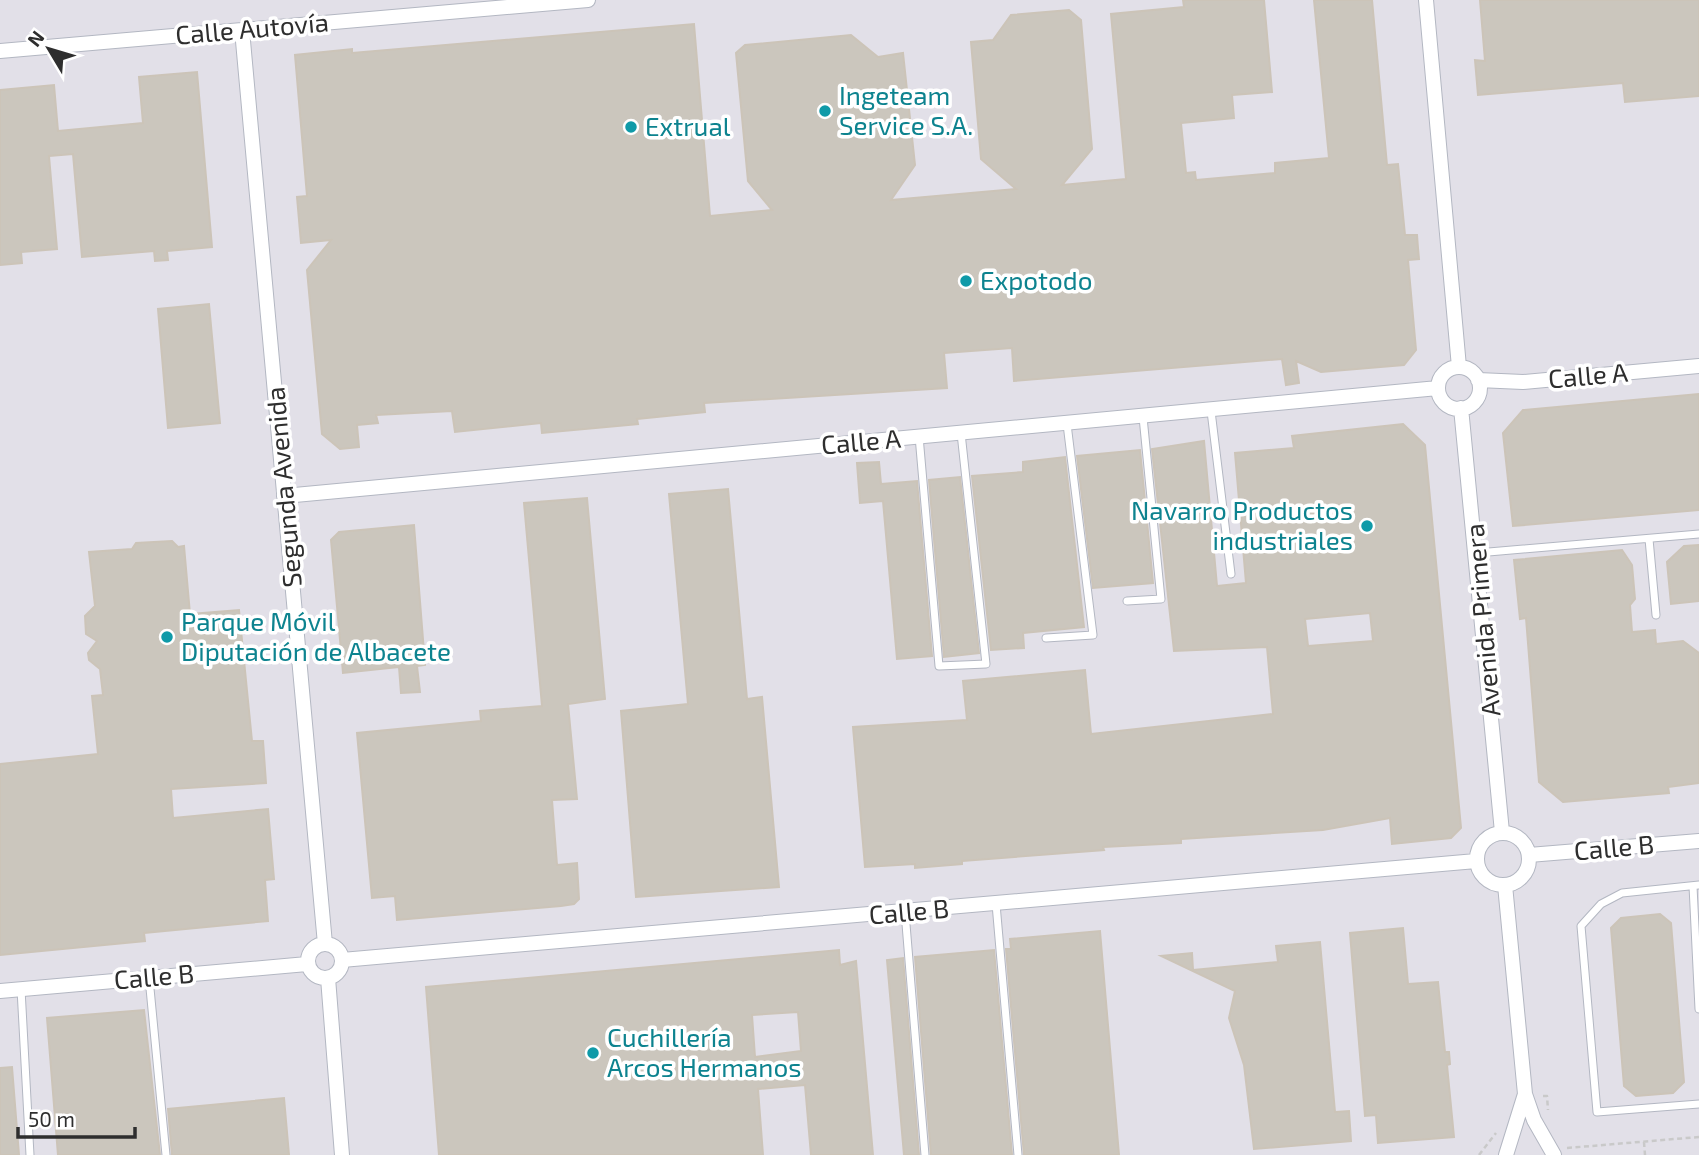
<svg xmlns="http://www.w3.org/2000/svg" width="1699" height="1155" viewBox="0 0 1699 1155" font-family="'Exo 2',sans-serif">
  <rect width="100%" height="100%" fill="#f0e8df"/>
  <path fill="#e2e0e8" d="M0,0H1699V1155H0Z"/>
  <path fill="#cbc6bd" stroke="#ccc4b8" stroke-width="2" fill-rule="evenodd" d="M1183,0H1264L1272,92L1232,95L1234,118L1181,123L1186,173L1195,172L1196,180L1275,173V163L1329,158L1314,0H1372L1387,165L1398,164L1405,235H1417L1418,248L1419,259L1408,260L1416,350L1404,365L1321,372L1296,361L1299,383L1286,385L1282,359L1014,381L1012,348L944,353L947,388L704,403L705,412L637,419L638,424L542,433L541,423L455,432L452,411L376,415L378,423L357,425L359,447L340,449L322,434L307,270L331,240L301,243L297,197L307,196L295,55L352,49V53L694,24L710,216L772,210L748,181L736,53L745,45L851,35L878,57L903,53L915,165L891,200L1016,189L981,159L971,42L993,40L1011,15L1069,10L1081,20L1092,149L1062,185L1126,179L1111,14L1184,7Z
    M1480,0H1699V96L1625,102L1623,83L1478,95L1475,60L1485,61Z
    M197,72L212,247L167,251L168,260L155,261L154,251L82,257L73,154L49,156L57,249L21,252L22,263L0,265V90L54,85L58,131L143,123L139,77Z
    M209,304L220,423L168,428L158,309Z
    M1699,394V510L1513,526L1503,433L1523,410Z
    M1403,424L1425,445L1461,828L1451,838L1392,844L1390,818L1323,830L1181,839V843L1103,847L1104,850L962,861V864L915,868V864L865,867L853,727L967,720L963,681L1085,670L1091,734L1273,714L1267,647L1174,651L1152,449L1204,441L1217,586L1246,583L1235,453L1294,448L1292,436ZM1370,613L1373,641L1308,646L1305,619Z
    M1140,450L1153,583L1093,588L1077,456Z
    M1065,457L1084,627L1023,633L1024,648L991,650L972,476L1023,472V462Z
    M879,462L881,484L917,481L932,656L897,659L883,501L860,503L857,463Z
    M960,477L979,653L944,657L929,480Z
    M728,489L747,699L762,697L779,887L636,897L621,711L688,704L669,494Z
    M587,498L605,699L568,704L577,799L552,800L557,865L577,863L579,899L574,904L561,906L397,920L395,896L372,898L357,733L481,721L480,711L542,706L524,503Z
    M414,525L425,665L417,666L420,692L401,693L399,667L343,673L331,540L339,532Z
    M172,541L178,547L184,546L190,614L239,610L252,741H263L266,783L171,789L173,818L268,809L274,879L265,880L268,921L144,933L145,941L0,955V764L98,754L92,696L103,695L100,669L89,660L88,653L97,641L86,634L85,616L95,606L89,552L132,549L136,543Z
    M1699,545V601L1671,604L1667,562L1684,546Z
    M1622,550L1632,565L1635,599L1630,605L1632,632L1655,630L1656,644L1683,641L1699,653V783L1668,787L1669,793L1563,802L1539,782L1526,618L1520,619L1514,560Z
    M1660,914L1671,923L1684,1082L1673,1093L1636,1096L1624,1086L1611,928L1621,918Z
    M1403,928L1408,984L1438,982L1445,1052H1449L1450,1064L1447,1065L1454,1137L1378,1143L1376,1115L1365,1116L1350,933Z
    M1100,931L1119,1155H1024L1006,949H1011L1010,939Z
    M1320,942L1335,1112L1349,1111L1351,1141L1254,1149L1244,1065L1229,1018L1235,991L1161,956L1192,953L1193,970L1278,962L1276,946Z
    M839,950L840,965L856,961L873,1155H811L805,1085L758,1089L763,1155H439L426,987ZM798,1012L801,1051L755,1057L752,1015Z
    M994,950L1012,1155H931L915,957Z
    M903,958L919,1155H904L887,960Z
    M144,1010L160,1155H58L47,1018Z
    M12,1067L19,1155H0V1068Z
    M284,1098L289,1155H172L168,1109Z"/>
  <g fill="none" stroke-linecap="round" stroke-linejoin="round">
    <defs>
      <path id="service" d="M1211,411L1231,574
        M919,436L939,666L986,664L961,433
        M1649,539L1656,615
        M1477,553L1699,534
        M1127,601L1161,599L1143,417
        M1046,638L1093,635L1067,424
        M1699,885L1622,893L1601,904L1581,926L1597,1112L1699,1104
        M1693,886L1699,1009
        M996,904L1018,1155
        M905,912L925,1155
        M149,978L166,1155
        M21,989L30,1155"/>
      <path id="minor" d="M1426,0L1459,367
        M242,30L325,944
        M0,51L588,0
        M1438 388a21 21 0 1 1 42 0a21 21 0 1 1-42 0Z
        M1478,380L1523,382L1699,366
        M1461,408L1502,832
        M284,496L1438,388
        M1477 859a26 26 0 1 1 52 0a26 26 0 1 1-52 0Z
        M1529,855L1699,841
        M1505,885L1525,1094L1534,1120L1554,1155
        M308 961a17 17 0 1 1 34 0a17 17 0 1 1-34 0Z
        M342,960L1476,861
        M328,978L342,1155
        M0,991L307,964
        M1506,1155L1525,1094"/>
    </defs>
    <use href="#service" stroke="#b3b7c2" stroke-width="9"/>
    <use href="#minor" stroke="#b3b7c2" stroke-width="16"/>
    <path stroke="#c9c9c9" stroke-width="2.5" stroke-dasharray="5 3.5" stroke-linecap="butt" d="M1543,1096H1547L1548,1110
      M1644,1142L1645,1155
      M1567,1148L1699,1137
      M1479,1155L1496,1133"/>
    <use href="#service" stroke="#fff" stroke-width="7"/>
    <use href="#minor" stroke="#fff" stroke-width="14"/>
  </g>
  <g fill="#0f9aa8" stroke="#fff" stroke-width="2.5">
    <circle cx="825" cy="111" r="7"/>
    <circle cx="631" cy="127" r="7"/>
    <circle cx="966" cy="281" r="7"/>
    <circle cx="1367" cy="526" r="7"/>
    <circle cx="167" cy="637" r="7"/>
    <circle cx="593" cy="1053" r="7"/>
  </g>
  <g text-anchor="middle" stroke-width="7" stroke-linejoin="round" paint-order="stroke">
    <g font-size="26" fill="#2e2e2e" stroke="#fff">
      <text transform="translate(252 29) rotate(-5)" y="9">Calle Autovía</text>
      <text transform="translate(1588 376) rotate(-5)" y="9">Calle A</text>
      <text transform="translate(861 442) rotate(-5)" y="9">Calle A</text>
      <text transform="translate(284 487) rotate(-95)" y="9">Segunda Avenida</text>
      <text transform="translate(1483 620) rotate(-95)" y="9">Avenida Primera</text>
      <text transform="translate(1614 848) rotate(-5)" y="9">Calle B</text>
      <text transform="translate(909 912) rotate(-5)" y="9">Calle B</text>
      <text transform="translate(154 977) rotate(-5)" y="9">Calle B</text>
    </g>
    <g font-size="26" fill="#0d838f" stroke="#fff" text-anchor="start">
      <text x="839" y="105">Ingeteam<tspan x="839" dy="30">Service S.A.</tspan></text>
      <text x="645" y="136">Extrual</text>
      <text x="980" y="290">Expotodo</text>
      <text x="1353" y="520" text-anchor="end">Navarro Productos<tspan x="1353" dy="30">industriales</tspan></text>
      <text x="181" y="631">Parque Móvil<tspan x="181" dy="30">Diputación de Albacete</tspan></text>
      <text x="607" y="1047">Cuchillería<tspan x="607" dy="30">Arcos Hermanos</tspan></text>
    </g>
  </g>
  <g transform="translate(49 49) rotate(308)" stroke="#ffffff" stroke-width="5" paint-order="stroke">
  <path d="M0-5L12 26L0 18L-12 26Z" fill="#2e2e2e"/>
  <text y="-10" font-size="19" font-weight="bold" text-anchor="middle" fill="#2e2e2e">N</text>
  </g>
  <path d="M18 1127v10h117v-10" fill="none" stroke="#2e2e2e" stroke-width="3.5"/>
  <text x="28" y="1127" font-size="21" fill="#2e2e2e" stroke="#ffffff" stroke-width="5" paint-order="stroke">50 m</text>
</svg>
